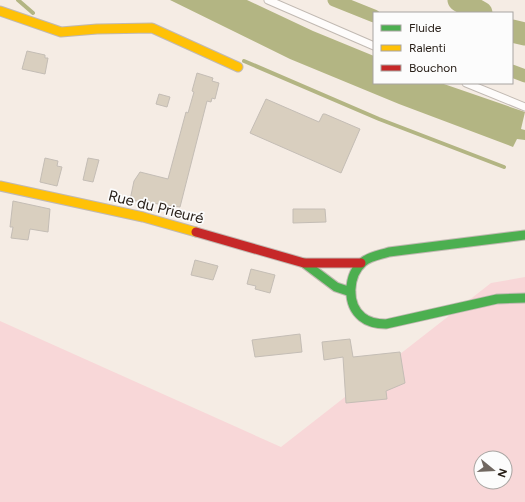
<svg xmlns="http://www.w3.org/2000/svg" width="525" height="502" viewBox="0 0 525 502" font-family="Figtree,sans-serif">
  <rect width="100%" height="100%" fill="#f5ece4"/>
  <path fill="#f8d7d8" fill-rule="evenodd" d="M525,277V502H0V321L281,447L491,283ZM481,458H505V482H481Z"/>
  <path fill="#b3b583" d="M170,0H247L313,31L374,56V83H441L525,112L521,129L525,130V140L517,139L513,147L399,104L290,59Z"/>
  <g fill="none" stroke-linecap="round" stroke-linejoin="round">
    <path stroke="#b3b583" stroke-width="4" d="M18,0L33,13
      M244,61L379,119L504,167"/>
    <path stroke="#b3b583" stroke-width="13" d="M334,0L374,16
      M512,71L525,76"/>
    <path stroke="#b3b583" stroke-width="23" d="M459,0L481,13
      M512,31L525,34"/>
  </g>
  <path fill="#d9cfbf" stroke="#c4bdb5" d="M27,51L45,55V58H48L45,74L22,69Z
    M197,73L213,78L212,81L219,83L215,99L212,98L211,102L207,101L180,207L130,200L134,181L140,172L168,179L186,112L188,113L194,92L192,91Z
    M159,94L170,97L167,107L156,104Z
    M266,99L319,122L323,114H325L360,129L341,173L250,133Z
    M45,158L58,161L57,166L62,167L57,186L40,182Z
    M88,158L99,160L93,182L83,180Z
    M13,201L50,209L48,232L30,229L28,240L11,238L13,227H10Z
    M293,209H325L326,222L293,223Z
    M195,260L218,266L213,280L191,275Z
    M251,269L275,275L270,293L255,289L256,286L247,284Z
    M300,334L302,352L255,357L252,340Z
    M350,339L353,357L400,352L405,383L386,391L387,399L346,403L343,357L324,360L322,342Z"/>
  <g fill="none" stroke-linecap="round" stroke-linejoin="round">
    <defs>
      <path id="lane" d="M268,0L374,46
        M466,83L525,107"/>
      <path id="fast" d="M525,235L389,252C380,255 370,256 363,262C348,275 346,304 362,317C368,322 378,324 386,324L497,299L525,298
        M304,263L336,287L351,292"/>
      <path id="slow" d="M0,11L61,32L97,29L152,28L238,67
        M0,186L143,217L196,232"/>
      <path id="jam" d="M196,232L304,263H361"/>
    </defs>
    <use href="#lane" stroke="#c1b9b2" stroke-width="9"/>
    <use href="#fast" stroke="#c1b9b2" stroke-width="11"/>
    <use href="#slow" stroke="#c1b9b2" stroke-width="11"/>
    <use href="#jam" stroke="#c1b9b2" stroke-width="11"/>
    <use href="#lane" stroke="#fefcfb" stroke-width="7"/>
    <use href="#fast" stroke="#4caf50" stroke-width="9"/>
    <use href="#slow" stroke="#ffc107" stroke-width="9"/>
    <use href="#jam" stroke="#c62828" stroke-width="9"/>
  </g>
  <g text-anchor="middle" stroke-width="3.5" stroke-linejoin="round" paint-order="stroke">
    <g font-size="15" fill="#292019" stroke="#fcfcfc">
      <text transform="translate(156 207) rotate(14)" y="5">Rue du Prieuré</text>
    </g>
  </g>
  <rect x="373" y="12" width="140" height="72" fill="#fcfcfc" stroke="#a8a4a1"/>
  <rect x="381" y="25" width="20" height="6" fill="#4caf50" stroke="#a8a4a1"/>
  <text x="409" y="32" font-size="12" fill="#292019">Fluide</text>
  <rect x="381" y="45" width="20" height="6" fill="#ffc107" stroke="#a8a4a1"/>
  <text x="409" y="52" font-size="12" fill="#292019">Ralenti</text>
  <rect x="381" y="65" width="20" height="6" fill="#c62828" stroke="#a8a4a1"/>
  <text x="409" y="72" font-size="12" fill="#292019">Bouchon</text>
  <g transform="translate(493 470) rotate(108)"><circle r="19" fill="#fcfcfc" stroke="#a8a4a1"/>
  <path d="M0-3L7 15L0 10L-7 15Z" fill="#706760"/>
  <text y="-6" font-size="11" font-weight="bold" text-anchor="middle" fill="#292019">N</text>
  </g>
</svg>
